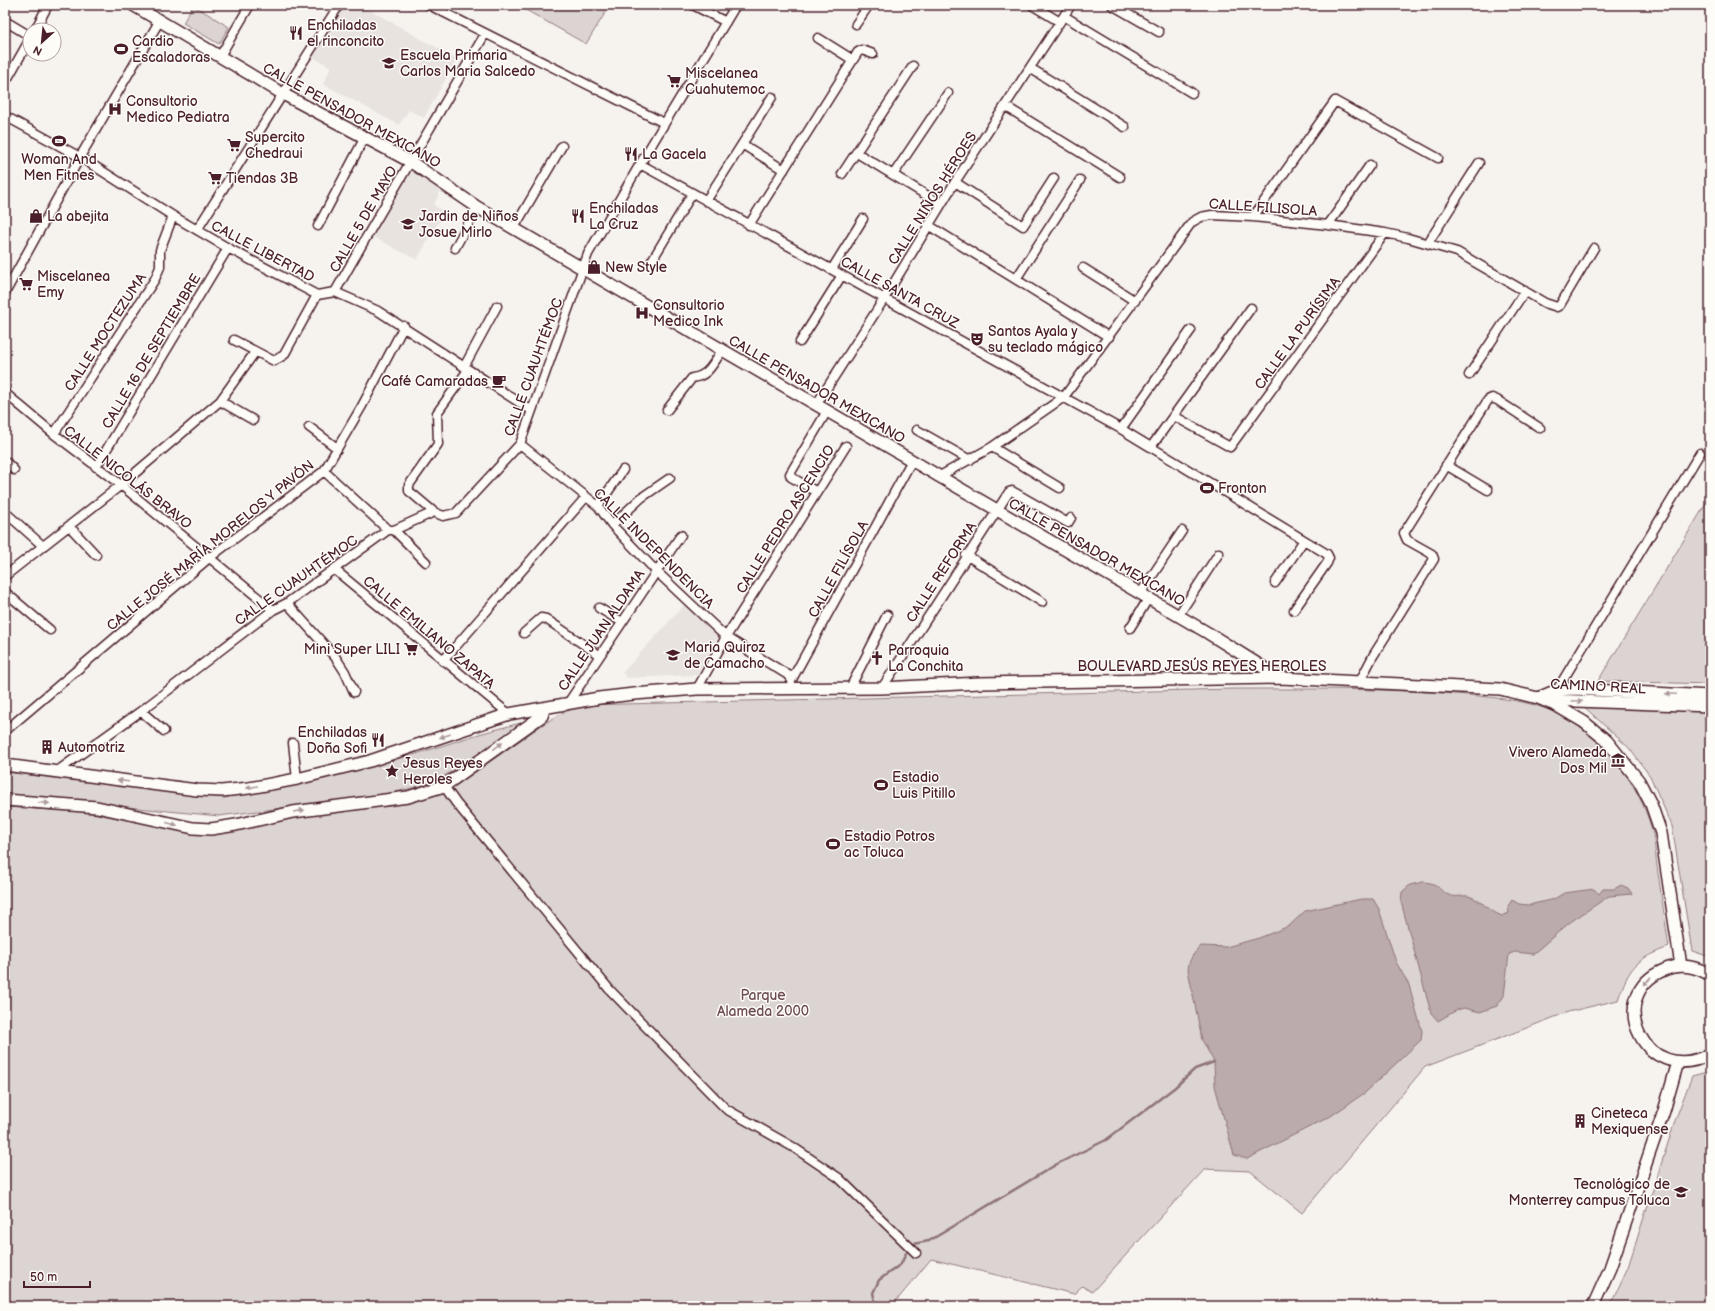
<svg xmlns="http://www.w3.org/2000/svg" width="1715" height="1311" viewBox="0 0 1715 1311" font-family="'Balsamiq Sans',sans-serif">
  <rect width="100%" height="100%" fill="#f6f3ef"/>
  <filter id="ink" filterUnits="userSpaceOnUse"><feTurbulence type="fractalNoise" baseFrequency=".025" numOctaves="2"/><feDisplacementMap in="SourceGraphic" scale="8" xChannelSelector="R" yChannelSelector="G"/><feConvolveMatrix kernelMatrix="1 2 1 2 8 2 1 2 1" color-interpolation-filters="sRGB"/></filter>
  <g filter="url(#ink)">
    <path fill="#e9e3e0" d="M343,5H361L457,59L424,118L409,110L399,125L323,84L331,67L312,57Z
      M412,172L441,190L434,205L444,212L417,260L373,237L407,175Z
      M685,604L718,637L697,675L627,678L622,673Z"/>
    <path fill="#dcd4d2" stroke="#937a7e" d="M193,5L229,27L219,44L183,23Z
      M517,5H610L586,44Z
      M1710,497V684L1598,681Z
      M1232,689C1310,689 1389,688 1468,695C1497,698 1529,700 1556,713C1601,735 1639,782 1652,830C1655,841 1655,854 1657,866C1661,893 1665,920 1669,947C1636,959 1629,967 1618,1000L1568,1012L1425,1067L1302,1213L1250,1171L1205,1169L1092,1292L1082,1286L1074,1294L931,1259L892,1306H5V807L86,812L202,834L317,810L402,804L457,785L542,725L562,713L582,705Z
      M1581,704L1710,710V957L1692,951L1672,826L1650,776L1629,748Z
      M524,722L478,756L432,783L384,795L219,816L5,795V772L224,798L416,754L479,734Z
      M1710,1071V1306H1610L1628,1267L1676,1118L1692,1076Z"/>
    <path fill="#bbabac" stroke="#8e7378" d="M1423,882C1440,883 1436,889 1449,895C1456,898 1461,895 1468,896C1481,899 1490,912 1502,916L1509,913L1508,906L1512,900L1519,904L1529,905L1554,899L1564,893L1594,889L1599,894L1603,889H1614L1621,885L1628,888L1632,894L1609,896L1569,923L1533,954L1515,952L1509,954L1504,996L1497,1006L1480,1012L1464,1008L1457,1010L1438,1021L1431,1013L1401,902L1402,892L1410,885Z
      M1361,899H1373L1379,909L1396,962L1409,985L1422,1031L1421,1040L1366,1092L1331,1116L1247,1159L1234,1155L1215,1086L1214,1062L1202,1040L1188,970C1189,959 1193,954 1201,946L1226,947L1259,938L1289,926L1305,911Z"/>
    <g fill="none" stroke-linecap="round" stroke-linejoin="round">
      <path stroke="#8e7378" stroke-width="2.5" d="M913,1244L929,1241L1057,1164L1106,1140L1174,1088L1195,1069L1214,1062
        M876,1306L873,1293L879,1280L901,1264L906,1253"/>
      <defs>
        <path id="street" d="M429,5L664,123
          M693,5L726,22
          M1032,5L1060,22
          M1112,5L1159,32
          M1064,16L1192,93
          M5,21L30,36
          M856,24L869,5
          M35,30L48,5
          M818,38L853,60
          M220,56L250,5
          M1030,68L1125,127
          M5,83L30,39
          M1005,106L1120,177
          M5,116L80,157L173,216L228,248L317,295L335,292L378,311L531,410
          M742,144L784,170
          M857,153L941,204
          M640,164L1121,429L1327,554L1329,558L1327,563L1294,610
          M842,174L913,66
          M893,175L948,93
          M955,182L1023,226L1054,178
          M706,201L772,97
          M1253,217L1335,101L1438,158
          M749,225L858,52L862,50L873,54
          M928,225L1109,337
          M1328,225L1370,165
          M318,226L365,137
          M514,228L562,146
          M197,230L339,5
          M1428,243L1479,163
          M455,248L477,207
          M651,262L692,194
          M1083,268L1135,301
          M832,269L863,219
          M1016,279L1080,180
          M335,292L371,229L485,34
          M5,293L80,157L160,20
          M234,340L274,361L284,355L317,295
          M800,342L842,275
          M464,367L497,306
          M1469,375L1525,291
          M5,393L54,434L121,485L273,610
          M220,401L253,420
          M816,405L884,299L955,182L1071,5
          M667,410L692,378C709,376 712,364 722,351
          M1174,416L1230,447L1385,233
          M309,427L337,448
          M1121,429L1191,330
          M917,430L970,460
          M54,434L155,279L160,267V250L173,216
          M520,444L598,506L612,525L656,571L726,637L793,678
          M992,447L1060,488
          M1151,447L1251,308
          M5,461L14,470
          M1446,465L1488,490
          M96,467L228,248
          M324,471L388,530
          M938,477L992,447L1064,397L1192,222L1201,217L1212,215L1253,217L1328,225L1385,233L1408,238L1457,252L1545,303L1557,307L1560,305L1594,248
          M817,492L791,477L790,474L827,411
          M598,506L623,470
          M5,512L43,546
          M434,512L409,491V485L438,444L437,413L468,370
          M612,525L641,498L670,478
          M69,526L96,555
          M394,530L426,562
          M966,555L1042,602
          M334,569L509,714
          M5,576L121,485L220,401L255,352
          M1275,583L1304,540
          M5,592L50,630
          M1140,594L1182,531
          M287,603L336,658L345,672L354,692
          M599,608L622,622
          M1178,616L1219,553
          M1130,628L1148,599
          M524,633L541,618L546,619L599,655
          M443,661L586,497
          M791,681L911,462
          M1360,681L1373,656L1434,559L1432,554L1407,540L1404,533L1488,400L1492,398L1497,400L1540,428
          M850,688L887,615
          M882,688L1009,492L1012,491L1068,523L1071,518
          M697,689L726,637L846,446
          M1556,695L1557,690L1700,453
          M568,703L681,535
          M141,711L164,731
          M5,731L209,558L324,471L362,406L404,326
          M293,743L297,779
          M56,772L141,711L273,610L287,603L388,530H394L434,512L443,516L456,513L520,444L588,254L640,164L736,5
          M444,786L456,803L609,989L726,1109L793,1147L839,1178L916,1253"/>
        <path id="secondary" d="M133,5L283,94L411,162L477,207L1208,633L1280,678
          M1538,698L1557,690L1573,689L1710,696
          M1549,700L1710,706
          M5,765L197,790L222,791L249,788L297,779L370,761L509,714L599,698L634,694L697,689L882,688L979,683L1281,678L1500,689L1538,698L1557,706L1584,722L1607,741L1639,781L1651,804L1661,833L1681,966
          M5,800L97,807L193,828L211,829L236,825L293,812L408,797L444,786L542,716L543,713L542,708
          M1710,975C1696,966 1679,963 1664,970C1602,996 1646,1089 1710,1054
          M1593,1306L1610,1268L1664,1111L1678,1062"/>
      </defs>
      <use href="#street" stroke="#4a1f2b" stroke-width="11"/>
      <use href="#secondary" stroke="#4a1f2b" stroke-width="14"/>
      <use href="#street" stroke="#fdfcf7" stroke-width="8"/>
      <use href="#secondary" stroke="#fdfcf7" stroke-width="11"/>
    </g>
    <defs><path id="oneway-solid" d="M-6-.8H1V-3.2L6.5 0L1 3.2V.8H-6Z"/></defs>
    <g fill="#ac999b">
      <use href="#oneway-solid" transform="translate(1671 694) rotate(-177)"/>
      <use href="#oneway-solid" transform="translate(1577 701) rotate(2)"/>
      <use href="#oneway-solid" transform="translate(445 736) rotate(161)"/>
      <use href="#oneway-solid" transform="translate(498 746) rotate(-36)"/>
      <use href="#oneway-solid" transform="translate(123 781) rotate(-173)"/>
      <use href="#oneway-solid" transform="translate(252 787) rotate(170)"/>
      <use href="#oneway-solid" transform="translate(44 803) rotate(4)"/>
      <use href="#oneway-solid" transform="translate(299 811) rotate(-9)"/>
      <use href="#oneway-solid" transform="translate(172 824) rotate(14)"/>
      <use href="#oneway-solid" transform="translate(1647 982) rotate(133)"/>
    </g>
  </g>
  <defs>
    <symbol id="restaurant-bare" viewBox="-9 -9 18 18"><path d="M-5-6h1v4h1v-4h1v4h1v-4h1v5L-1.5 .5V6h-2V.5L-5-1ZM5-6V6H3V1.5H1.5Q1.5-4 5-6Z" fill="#4a1f2b" stroke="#fdfcf7" stroke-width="2.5" paint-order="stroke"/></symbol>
    <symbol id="stadium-bare" viewBox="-9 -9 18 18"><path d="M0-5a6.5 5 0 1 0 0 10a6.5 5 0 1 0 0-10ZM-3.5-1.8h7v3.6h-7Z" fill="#4a1f2b" stroke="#fdfcf7" stroke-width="2.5" paint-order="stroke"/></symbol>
    <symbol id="school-bare" viewBox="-9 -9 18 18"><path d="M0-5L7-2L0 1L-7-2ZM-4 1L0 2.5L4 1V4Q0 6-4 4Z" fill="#4a1f2b" stroke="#fdfcf7" stroke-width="2.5" paint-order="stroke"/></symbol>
    <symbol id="supermarket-bare" viewBox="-9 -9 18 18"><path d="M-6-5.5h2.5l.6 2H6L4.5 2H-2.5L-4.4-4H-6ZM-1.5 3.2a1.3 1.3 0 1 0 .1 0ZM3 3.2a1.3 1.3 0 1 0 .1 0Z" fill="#4a1f2b" stroke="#fdfcf7" stroke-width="2.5" paint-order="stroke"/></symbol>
    <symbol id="hospital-bare" viewBox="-9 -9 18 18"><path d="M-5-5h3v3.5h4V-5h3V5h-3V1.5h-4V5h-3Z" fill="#4a1f2b" stroke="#fdfcf7" stroke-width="2.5" paint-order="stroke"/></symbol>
    <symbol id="shop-bare" viewBox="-9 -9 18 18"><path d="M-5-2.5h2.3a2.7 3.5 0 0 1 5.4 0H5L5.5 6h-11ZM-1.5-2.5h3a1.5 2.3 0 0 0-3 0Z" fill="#4a1f2b" stroke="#fdfcf7" stroke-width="2.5" paint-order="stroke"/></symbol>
    <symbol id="theatre-bare" viewBox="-9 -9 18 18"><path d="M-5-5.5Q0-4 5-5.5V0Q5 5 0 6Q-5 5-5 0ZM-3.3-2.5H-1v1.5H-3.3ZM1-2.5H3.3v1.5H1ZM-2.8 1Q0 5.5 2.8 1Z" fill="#4a1f2b" stroke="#fdfcf7" stroke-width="2.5" paint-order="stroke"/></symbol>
    <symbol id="cafe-bare" viewBox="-9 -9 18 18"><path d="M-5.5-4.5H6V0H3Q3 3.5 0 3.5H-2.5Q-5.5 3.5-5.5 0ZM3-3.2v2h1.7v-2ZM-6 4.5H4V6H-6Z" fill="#4a1f2b" stroke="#fdfcf7" stroke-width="2.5" paint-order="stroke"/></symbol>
    <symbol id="church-bare" viewBox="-9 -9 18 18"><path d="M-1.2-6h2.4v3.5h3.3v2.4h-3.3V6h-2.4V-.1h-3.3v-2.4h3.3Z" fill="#4a1f2b" stroke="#fdfcf7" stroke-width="2.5" paint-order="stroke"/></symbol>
    <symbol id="building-bare" viewBox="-9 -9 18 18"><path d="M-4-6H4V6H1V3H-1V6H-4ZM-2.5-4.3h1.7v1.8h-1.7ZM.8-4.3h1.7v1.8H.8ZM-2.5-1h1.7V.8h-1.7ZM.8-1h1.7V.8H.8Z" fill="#4a1f2b" stroke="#fdfcf7" stroke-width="2.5" paint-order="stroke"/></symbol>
    <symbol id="museum-bare" viewBox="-9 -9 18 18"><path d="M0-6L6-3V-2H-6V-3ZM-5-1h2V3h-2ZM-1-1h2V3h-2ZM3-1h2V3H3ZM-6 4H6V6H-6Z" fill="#4a1f2b" stroke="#fdfcf7" stroke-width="2.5" paint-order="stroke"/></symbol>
    <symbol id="sight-bare" viewBox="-9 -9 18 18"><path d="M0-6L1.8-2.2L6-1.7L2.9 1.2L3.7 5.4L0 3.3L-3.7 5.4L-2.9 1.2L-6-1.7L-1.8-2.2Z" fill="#4a1f2b" stroke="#fdfcf7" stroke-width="2.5" paint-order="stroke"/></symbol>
    <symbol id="university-bare" viewBox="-9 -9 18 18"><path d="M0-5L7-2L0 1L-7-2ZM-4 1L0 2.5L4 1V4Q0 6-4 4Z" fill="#4a1f2b" stroke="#fdfcf7" stroke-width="2.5" paint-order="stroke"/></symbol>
  </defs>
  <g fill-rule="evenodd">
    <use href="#restaurant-bare" x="286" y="23" width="20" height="20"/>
    <use href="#stadium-bare" x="111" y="39" width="20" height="20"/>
    <use href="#school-bare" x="379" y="53" width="20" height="20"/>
    <use href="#supermarket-bare" x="664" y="71" width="20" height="20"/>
    <use href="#hospital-bare" x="105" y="99" width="20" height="20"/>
    <use href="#stadium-bare" x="49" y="131" width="20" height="20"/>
    <use href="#supermarket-bare" x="224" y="135" width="20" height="20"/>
    <use href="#restaurant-bare" x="621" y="144" width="20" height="20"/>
    <use href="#supermarket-bare" x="205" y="168" width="20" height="20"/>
    <use href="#shop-bare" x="26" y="206" width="20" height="20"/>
    <use href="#restaurant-bare" x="568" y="206" width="20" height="20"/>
    <use href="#school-bare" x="398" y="214" width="20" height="20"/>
    <use href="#shop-bare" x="584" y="257" width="20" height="20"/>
    <use href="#supermarket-bare" x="16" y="274" width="20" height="20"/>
    <use href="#hospital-bare" x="632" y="303" width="20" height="20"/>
    <use href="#theatre-bare" x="967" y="329" width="20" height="20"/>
    <use href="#cafe-bare" x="489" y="371" width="20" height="20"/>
    <use href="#stadium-bare" x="1197" y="478" width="20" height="20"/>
    <use href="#supermarket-bare" x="401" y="639" width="20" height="20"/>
    <use href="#school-bare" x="663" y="645" width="20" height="20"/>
    <use href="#church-bare" x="867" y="648" width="20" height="20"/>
    <use href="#restaurant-bare" x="368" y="730" width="20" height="20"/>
    <use href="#building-bare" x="37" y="737" width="20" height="20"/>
    <use href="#museum-bare" x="1608" y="750" width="20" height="20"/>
    <use href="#sight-bare" x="382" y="761" width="20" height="20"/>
    <use href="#stadium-bare" x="871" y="775" width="20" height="20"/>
    <use href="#stadium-bare" x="823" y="834" width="20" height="20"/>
    <use href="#building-bare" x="1570" y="1111" width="20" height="20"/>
    <use href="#university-bare" x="1671" y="1182" width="20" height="20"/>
  </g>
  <g text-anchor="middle" stroke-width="3" stroke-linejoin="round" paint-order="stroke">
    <g font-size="14" fill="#4a1f2b" stroke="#fdfcf7" text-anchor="start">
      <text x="307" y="30">Enchiladas<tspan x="307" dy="16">el rinconcito</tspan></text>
      <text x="132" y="46">Cardio<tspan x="132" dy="16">Escaladoras</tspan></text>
      <text x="400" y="60">Escuela Primaria<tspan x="400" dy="16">Carlos Maria Salcedo</tspan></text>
      <text x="685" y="78">Miscelanea<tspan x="685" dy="16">Cuahutemoc</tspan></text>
      <text x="126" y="106">Consultorio<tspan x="126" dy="16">Medico Pediatra</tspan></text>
      <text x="245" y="142">Supercito<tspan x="245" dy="16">Chedraui</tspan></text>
      <text x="642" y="159">La Gacela</text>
      <text x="59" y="164" text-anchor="middle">Woman And<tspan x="59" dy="16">Men Fitnes</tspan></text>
      <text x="226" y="183">Tiendas 3B</text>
      <text x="589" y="213">Enchiladas<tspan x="589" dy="16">La Cruz</tspan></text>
      <text x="47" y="221">La abejita</text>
      <text x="419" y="221">Jardin de Niños<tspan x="419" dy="16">Josue Mirlo</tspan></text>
      <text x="605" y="272">New Style</text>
      <text x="37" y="281">Miscelanea<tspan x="37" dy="16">Emy</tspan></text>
      <text x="653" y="310">Consultorio<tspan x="653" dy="16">Medico Ink</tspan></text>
      <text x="988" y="336">Santos Ayala y<tspan x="988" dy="16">su teclado mágico</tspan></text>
      <text x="488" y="386" text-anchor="end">Café Camaradas</text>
      <text x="1218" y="493">Fronton</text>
      <text x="684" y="652">Maria Quiroz<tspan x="684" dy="16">de Camacho</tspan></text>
      <text x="400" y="654" text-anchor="end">Mini Super LILI</text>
      <text x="888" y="655">Parroquia<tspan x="888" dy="16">La Conchita</tspan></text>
      <text x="367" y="737" text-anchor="end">Enchiladas<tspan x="367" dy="16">Doña Sofi</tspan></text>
      <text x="58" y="752">Automotriz</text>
      <text x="1607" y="757" text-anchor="end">Vivero Alameda<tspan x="1607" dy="16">Dos Mil</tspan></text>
      <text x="403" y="768">Jesus Reyes<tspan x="403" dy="16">Heroles</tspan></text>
      <text x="892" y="782">Estadio<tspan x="892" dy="16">Luis Pitillo</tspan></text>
      <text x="844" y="841">Estadio Potros<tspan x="844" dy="16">ac Toluca</tspan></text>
      <text x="1591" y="1118">Cineteca<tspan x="1591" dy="16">Mexiquense</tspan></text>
      <text x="1670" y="1189" text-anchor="end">Tecnológico de<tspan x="1670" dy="16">Monterrey campus Toluca</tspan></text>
    </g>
    <g font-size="14" fill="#4a1f2b" stroke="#fdfcf7">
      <text transform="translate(352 115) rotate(29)" y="5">CALLE PENSADOR MEXICANO</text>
      <text transform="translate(932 198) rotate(-58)" y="5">CALLE NIÑOS HÉROES</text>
      <text transform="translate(1263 207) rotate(4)" y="5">CALLE FILISOLA</text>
      <text transform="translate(363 219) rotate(-60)" y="5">CALLE 5 DE MAYO</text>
      <text transform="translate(263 251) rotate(28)" y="5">CALLE LIBERTAD</text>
      <text transform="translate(900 292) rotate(29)" y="5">CALLE SANTA CRUZ</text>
      <text transform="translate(105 332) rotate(-57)" y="5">CALLE MOCTEZUMA</text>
      <text transform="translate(1297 333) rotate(-54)" y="5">CALLE LA PURÍSIMA</text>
      <text transform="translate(151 351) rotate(-59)" y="5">CALLE 16 DE SEPTIEMBRE</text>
      <text transform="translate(533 367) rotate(-70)" y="5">CALLE CUAUHTÉMOC</text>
      <text transform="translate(817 389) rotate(30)" y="5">CALLE PENSADOR MEXICANO</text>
      <text transform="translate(128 477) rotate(38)" y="5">CALLE NICOLÁS BRAVO</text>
      <text transform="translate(785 519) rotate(-58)" y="5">CALLE PEDRO ASCENCIO</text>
      <text transform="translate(210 545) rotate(-39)" y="5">CALLE JOSÉ MARÍA MORELOS Y PAVÓN</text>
      <text transform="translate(654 548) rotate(45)" y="5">CALLE INDEPENDENCIA</text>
      <text transform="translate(1097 552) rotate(30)" y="5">CALLE PENSADOR MEXICANO</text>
      <text transform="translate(838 569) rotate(-61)" y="5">CALLE FILÍSOLA</text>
      <text transform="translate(941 572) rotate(-57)" y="5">CALLE REFORMA</text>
      <text transform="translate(296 580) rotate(-35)" y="5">CALLE CUAUHTÉMOC</text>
      <text transform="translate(601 630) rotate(-56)" y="5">CALLE JUAN ALDAMA</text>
      <text transform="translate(429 632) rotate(40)" y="5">CALLE EMILIANO ZAPATA</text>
      <text x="1202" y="671">BOULEVARD JESÚS REYES HEROLES</text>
      <text transform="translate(1598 686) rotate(3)" y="5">CAMINO REAL</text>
    </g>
    <g font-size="14" fill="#6e4c55" stroke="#fdfcf7">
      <text x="763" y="1000">Parque<tspan x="763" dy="16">Alameda 2000</tspan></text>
    </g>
  </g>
  <rect width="1715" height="1311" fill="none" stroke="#fdfcf7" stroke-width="20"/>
  <rect x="10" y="10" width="1695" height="1291" fill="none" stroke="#4a1f2b" stroke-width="1.5" filter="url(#ink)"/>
  <g transform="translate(42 42) rotate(207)"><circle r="19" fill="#fdfcf7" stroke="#b5a4a5"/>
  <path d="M0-3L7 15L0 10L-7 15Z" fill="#4a1f2b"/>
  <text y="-6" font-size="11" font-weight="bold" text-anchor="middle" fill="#4a1f2b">N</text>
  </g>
  <path d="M24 1281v6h66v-6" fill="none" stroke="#4a1f2b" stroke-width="2"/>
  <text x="30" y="1281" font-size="12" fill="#4a1f2b" stroke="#fdfcf7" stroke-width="3" paint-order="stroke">50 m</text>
</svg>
